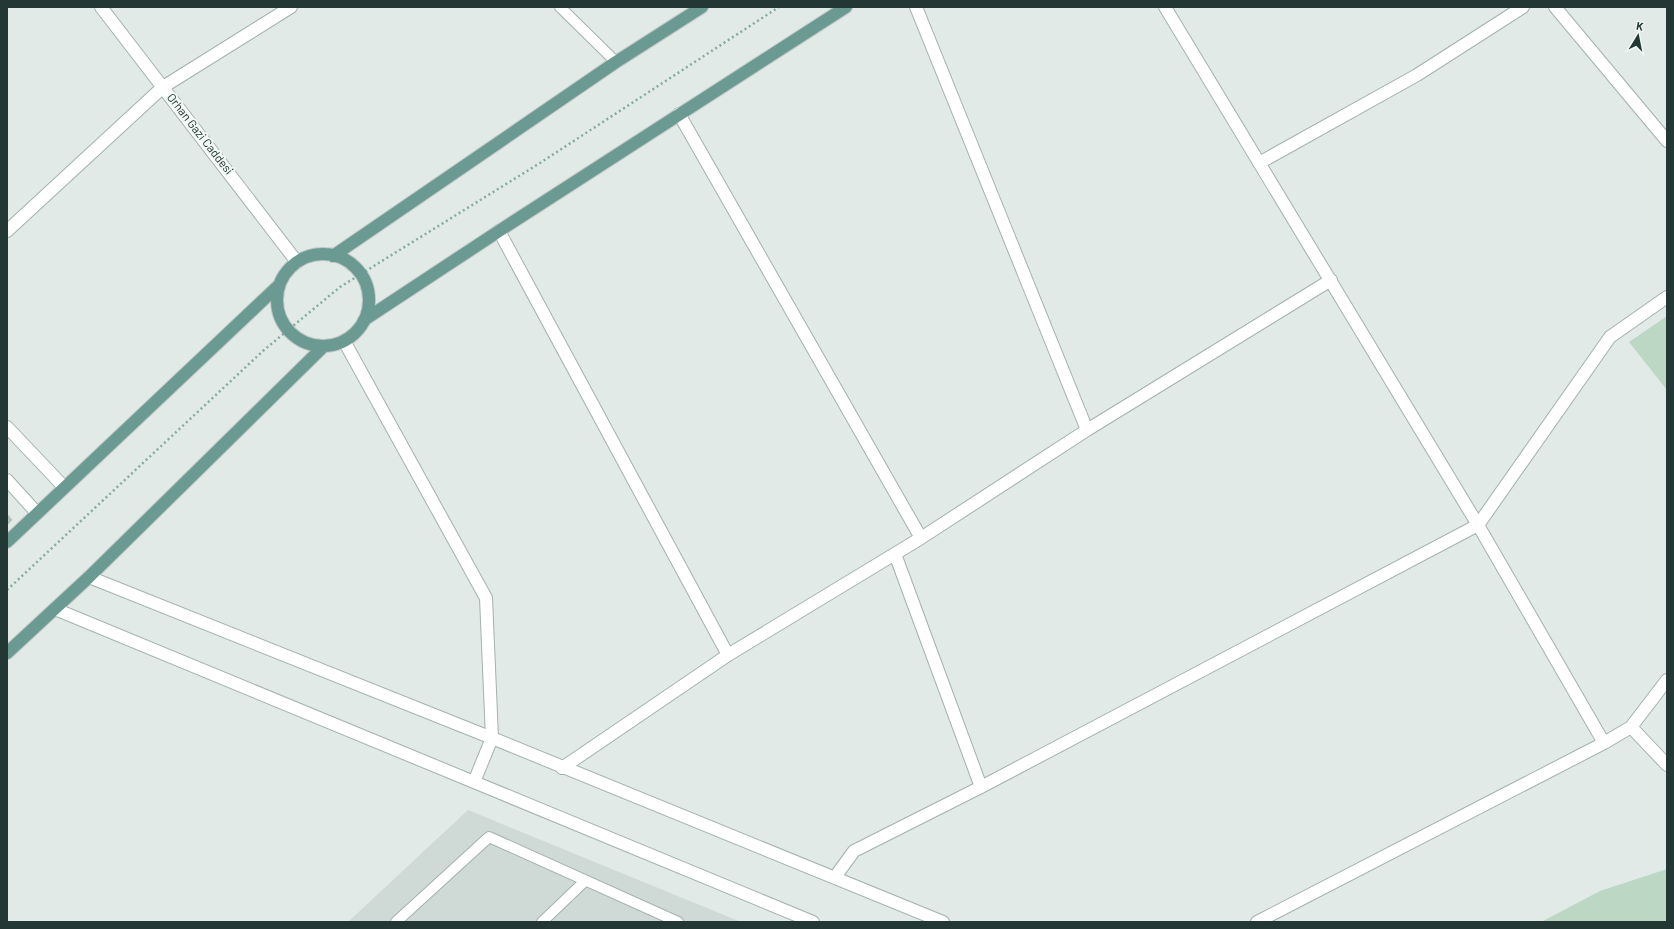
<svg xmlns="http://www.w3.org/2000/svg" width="1674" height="929" viewBox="0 0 1674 929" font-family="Barlow,sans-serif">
  <rect width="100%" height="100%" fill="#e1eae6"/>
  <path fill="#cfd9d5" d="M468,810L741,922H348Z"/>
  <path fill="#bcd8c5" d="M1667,316V390L1629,342Z
    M1667,869V922H1541L1600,891Z"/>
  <path fill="#b6c4bf" stroke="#b4c2bd" d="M7,514L12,520L7,525Z"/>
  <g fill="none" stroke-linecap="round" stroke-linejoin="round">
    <defs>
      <path id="lane" d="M560,7L616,62
        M396,922L489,837L678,922
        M542,922L585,881"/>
      <path id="street" d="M101,7L297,262
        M916,7L1087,430
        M1165,7L1478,525L1604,743
        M1555,7L1667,141
        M679,114L921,538
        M1259,163L1417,75L1523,7
        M7,231L163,87L291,7
        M499,231L728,655
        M344,341L486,598L492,738L474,782
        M7,427L64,487
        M7,480L37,513
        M895,554L981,787
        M89,577L492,738L943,922
        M55,609L813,922
        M1631,727L1667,765
        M562,768L728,655L921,538L1087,430L1331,280
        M835,877L854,851L981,787L1478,525L1610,337L1667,297
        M1257,922L1604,743L1631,727L1667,680"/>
      <path id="primary" d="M277 300a46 46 0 1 1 92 0a46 46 0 1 1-92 0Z
        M333,256L616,62L702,7
        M364,320L499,231L846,7
        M7,542L278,286
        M7,653L89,577L324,346"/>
    </defs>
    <use href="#lane" stroke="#a4b1ad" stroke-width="12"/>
    <use href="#street" stroke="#a4b1ad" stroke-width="14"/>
    <use href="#primary" stroke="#c1c7c6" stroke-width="14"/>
    <path stroke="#85aaa0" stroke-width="2.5" stroke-dasharray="2 3" stroke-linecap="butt" d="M7,590L264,350L340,287L540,163L779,7"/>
    <use href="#lane" stroke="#fff" stroke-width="10"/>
    <use href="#street" stroke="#fff" stroke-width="12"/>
    <use href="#primary" stroke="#6a9a91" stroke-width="12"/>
  </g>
  <g text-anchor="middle" stroke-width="4" stroke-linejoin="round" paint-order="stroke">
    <g font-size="12" fill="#233834" stroke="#f1f7f4">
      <text transform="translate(200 134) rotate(52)" y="4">Orhan Gazi Caddesi</text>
    </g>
  </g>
  <rect width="1674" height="929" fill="none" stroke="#233834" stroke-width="16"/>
  <g transform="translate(1638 36) rotate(10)" stroke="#f1f7f4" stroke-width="3" paint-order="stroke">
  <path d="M0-3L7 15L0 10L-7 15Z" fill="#233834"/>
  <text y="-6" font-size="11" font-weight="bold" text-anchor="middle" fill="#233834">K</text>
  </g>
</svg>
